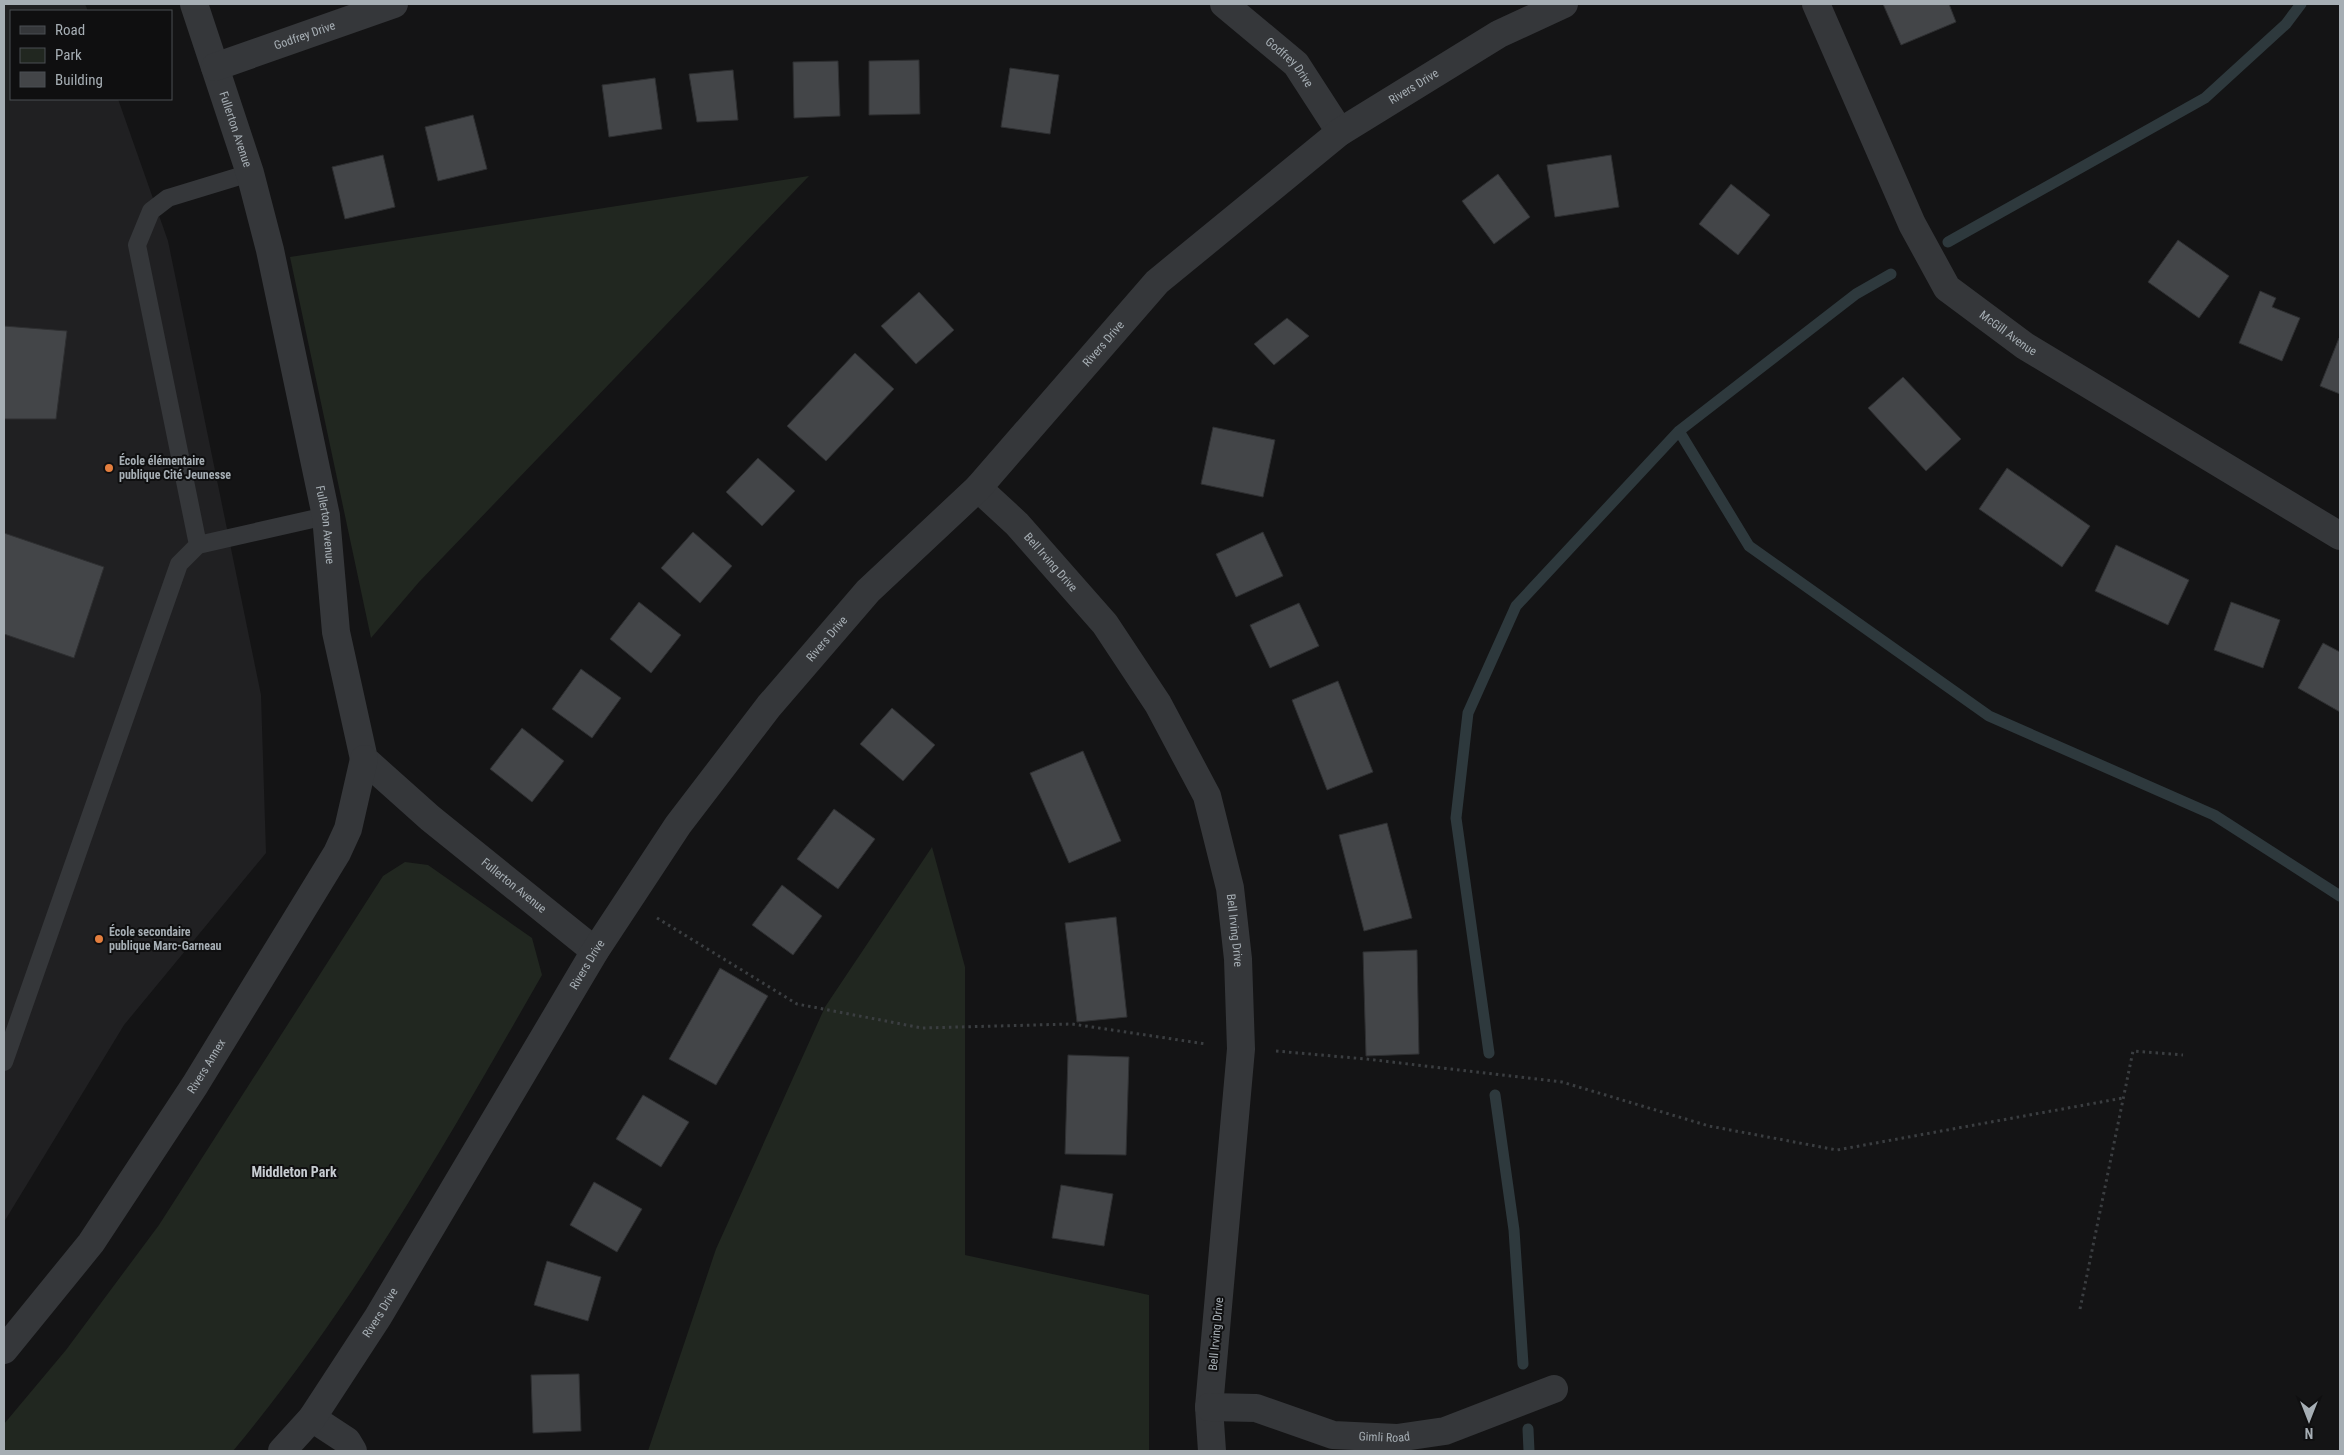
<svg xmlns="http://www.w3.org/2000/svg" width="2344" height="1455" viewBox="0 0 2344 1455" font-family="'Roboto Condensed',sans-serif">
  <rect width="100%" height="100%" fill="#141415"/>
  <path fill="#202022" d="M4,4H85L88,11H11V99H118L168,241L261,695L266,853L124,1025L4,1222Z"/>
  <path fill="#212720" d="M809,176L419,582L371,638L290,257Z
    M932,847L965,967V1255L1149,1295V1451H648L716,1249L825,1007Z
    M405,862L428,865L532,938L542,975C448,1139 354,1306 233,1451H4V1424L66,1350L159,1225L383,876Z"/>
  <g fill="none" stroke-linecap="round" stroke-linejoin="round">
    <path stroke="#2e393d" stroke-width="11" d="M1948,242L2205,98L2286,24L2301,4
      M1679,431L1749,546L1989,716L2214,815L2340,896
      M1489,1053L1456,818L1468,713L1516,606L1679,431L1856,294L1891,274
      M1495,1095L1514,1230L1523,1364
      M1528,1429L1529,1451"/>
  </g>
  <path fill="#434548" stroke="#2e2f31" d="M1883,4H1949L1956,22L1901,45Z
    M919,60L920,114L869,115V61Z
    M838,61L840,116L794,118L793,62Z
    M1010,68L1059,75L1050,134L1001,127Z
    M733,70L738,120L697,122L689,74Z
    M655,78L662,129L609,137L602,85Z
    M473,115L487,169L438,181L425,127Z
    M383,155L395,207L345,219L332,167Z
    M1611,155L1619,207L1555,217L1547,165Z
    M1498,174L1530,217L1494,244L1462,201Z
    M1731,184L1770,215L1738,255L1699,224Z
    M2178,240L2229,276L2199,318L2148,282Z
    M2260,291L2276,298L2272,307L2300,318L2282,361L2239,343Z
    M919,292L954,330L916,364L881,326Z
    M1287,318L1309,336L1274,365L1254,344Z
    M4,326L67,331L56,419H4Z
    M2339,338H2340V394L2320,386Z
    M855,353L894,389L826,461L787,426Z
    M1903,377L1961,439L1926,471L1868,408Z
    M1213,427L1275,440L1263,497L1201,484Z
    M758,458L795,491L762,526L726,492Z
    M2007,468L2090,526L2062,567L1979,509Z
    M693,532L732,566L700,603L661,568Z
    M1263,532L1283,576L1236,597L1216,554Z
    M4,533L104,567L74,658L4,634Z
    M2116,545L2189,580L2168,625L2095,591Z
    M639,602L681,635L651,673L610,639Z
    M2231,602L2280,620L2263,668L2214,650Z
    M1299,603L1319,646L1270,668L1250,625Z
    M2323,643L2340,652V712L2298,688Z
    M581,669L621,698L592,738L552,709Z
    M1338,681L1373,772L1327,790L1292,700Z
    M892,708L935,745L903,781L860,744Z
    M522,728L564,761L532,802L490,769Z
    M1083,751L1121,841L1069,863L1030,773Z
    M834,809L875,839L838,889L797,859Z
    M1387,823L1412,918L1364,931L1339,835Z
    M782,885L822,916L793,955L752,925Z
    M1116,917L1127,1017L1077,1022L1065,923Z
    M1417,950L1419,1054L1366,1056L1363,952Z
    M720,968L768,996L716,1085L669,1059Z
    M1068,1055L1129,1057L1126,1155L1065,1154Z
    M643,1095L689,1122L661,1167L616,1139Z
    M594,1182L642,1209L617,1252L570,1225Z
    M1061,1185L1113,1194L1104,1246L1052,1238Z
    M547,1261L601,1277L588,1321L534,1305Z
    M579,1374L581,1431L533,1433L531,1375Z"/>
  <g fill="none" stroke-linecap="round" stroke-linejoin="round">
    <path stroke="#3b3e41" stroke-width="3" stroke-dasharray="2.5 4" stroke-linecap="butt" d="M657,918L797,1004L922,1028L1072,1024L1206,1044
      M1276,1051L1366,1059L1562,1082L1709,1126L1837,1150L2123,1098
      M2080,1309L2133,1051L2183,1055"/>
    <path stroke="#35373a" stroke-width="18" d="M198,545L137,245L151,211L168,198L250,173
      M4,1062L179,564L198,545L326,516"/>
    <g stroke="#35373a" stroke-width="28">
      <path id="s1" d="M194,4L250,173L270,250L326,516L336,632L364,759L430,818L595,951"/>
      <path id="s2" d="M1224,4L1296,64L1340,132"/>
      <path id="s3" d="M1816,4L1912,224L1947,288L2025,346L2340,536"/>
      <path id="s4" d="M215,67L394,4"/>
      <path id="s5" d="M978,488L1017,524L1105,624L1158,704L1207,796L1230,888L1238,959L1241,1049L1209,1407L1212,1451"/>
      <path id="s6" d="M4,1350L91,1243L195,1085L337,853L348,829L364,759"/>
      <path id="s7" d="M1209,1407L1256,1408L1333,1435L1397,1438L1445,1431L1554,1389"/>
      <path d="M312,1418L347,1441L353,1451"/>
      <path id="s8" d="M282,1451L312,1418L378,1317L595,951L678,825L769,706L868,591L978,488L1157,282L1340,132L1499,34L1564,4"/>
    </g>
  </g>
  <g fill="#e37e3e" stroke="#0f0f10" stroke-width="2">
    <circle cx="109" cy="468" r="5"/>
    <circle cx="99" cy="939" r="5"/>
  </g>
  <g text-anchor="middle" stroke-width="4" stroke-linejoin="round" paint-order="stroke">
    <g font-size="12" fill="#a6aeb4" stroke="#0f0f10">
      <text dy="4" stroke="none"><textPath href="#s4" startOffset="95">Godfrey Drive</textPath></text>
      <text dy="4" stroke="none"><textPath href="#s2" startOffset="88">Godfrey Drive</textPath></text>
      <text dy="4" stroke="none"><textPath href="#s8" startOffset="1790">Rivers Drive</textPath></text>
      <text dy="4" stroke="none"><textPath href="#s1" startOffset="132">Fullerton Avenue</textPath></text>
      <text dy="4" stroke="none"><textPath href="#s3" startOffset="389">McGill Avenue</textPath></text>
      <text dy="4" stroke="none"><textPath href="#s8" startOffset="1385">Rivers Drive</textPath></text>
      <text dy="4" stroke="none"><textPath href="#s1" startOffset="538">Fullerton Avenue</textPath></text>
      <text dy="4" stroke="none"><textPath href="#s5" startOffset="104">Bell Irving Drive</textPath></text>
      <text dy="4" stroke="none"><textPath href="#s8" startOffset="980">Rivers Drive</textPath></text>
      <text dy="4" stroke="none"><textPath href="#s1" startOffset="972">Fullerton Avenue</textPath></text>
      <text dy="4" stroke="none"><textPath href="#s5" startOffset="524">Bell Irving Drive</textPath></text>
      <text dy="4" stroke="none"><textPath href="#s8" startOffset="575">Rivers Drive</textPath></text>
      <text dy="4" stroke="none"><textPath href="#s6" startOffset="349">Rivers Annex</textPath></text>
      <text dy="4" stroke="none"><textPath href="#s8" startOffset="170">Rivers Drive</textPath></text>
      <text transform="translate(1216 1334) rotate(-85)" y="4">Bell Irving Drive</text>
      <text dy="4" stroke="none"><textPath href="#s7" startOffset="180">Gimli Road</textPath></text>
    </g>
    <g font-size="12" font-weight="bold" fill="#a6aeb4" stroke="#0f0f10" text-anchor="start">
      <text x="119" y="465">École élémentaire<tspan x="119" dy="14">publique Cité Jeunesse</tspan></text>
      <text x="109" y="936">École secondaire<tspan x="109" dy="14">publique Marc-Garneau</tspan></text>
    </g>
    <g font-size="14" font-weight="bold" fill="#c7ccd1" stroke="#0f0f10">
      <text x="294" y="1177">Middleton Park</text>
    </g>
  </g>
  <rect width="2344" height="1455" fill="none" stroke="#a6aeb4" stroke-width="10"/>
  <rect x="10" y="10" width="162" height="90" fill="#0f0f10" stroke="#4b4f52"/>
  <rect x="20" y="26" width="25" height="8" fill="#35373a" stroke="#4b4f52"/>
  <text x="55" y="35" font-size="15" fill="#a6aeb4">Road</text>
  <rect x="20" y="48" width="25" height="15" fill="#212720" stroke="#4b4f52"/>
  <text x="55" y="60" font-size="15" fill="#a6aeb4">Park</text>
  <rect x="20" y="72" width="25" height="15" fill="#434548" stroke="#4b4f52"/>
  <text x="55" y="85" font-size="15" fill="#a6aeb4">Building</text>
  <g transform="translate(2309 1420) rotate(180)" stroke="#0f0f10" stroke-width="4" paint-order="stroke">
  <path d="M0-4L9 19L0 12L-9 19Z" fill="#a6aeb4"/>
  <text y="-8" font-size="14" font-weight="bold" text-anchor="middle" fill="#a6aeb4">N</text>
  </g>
</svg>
